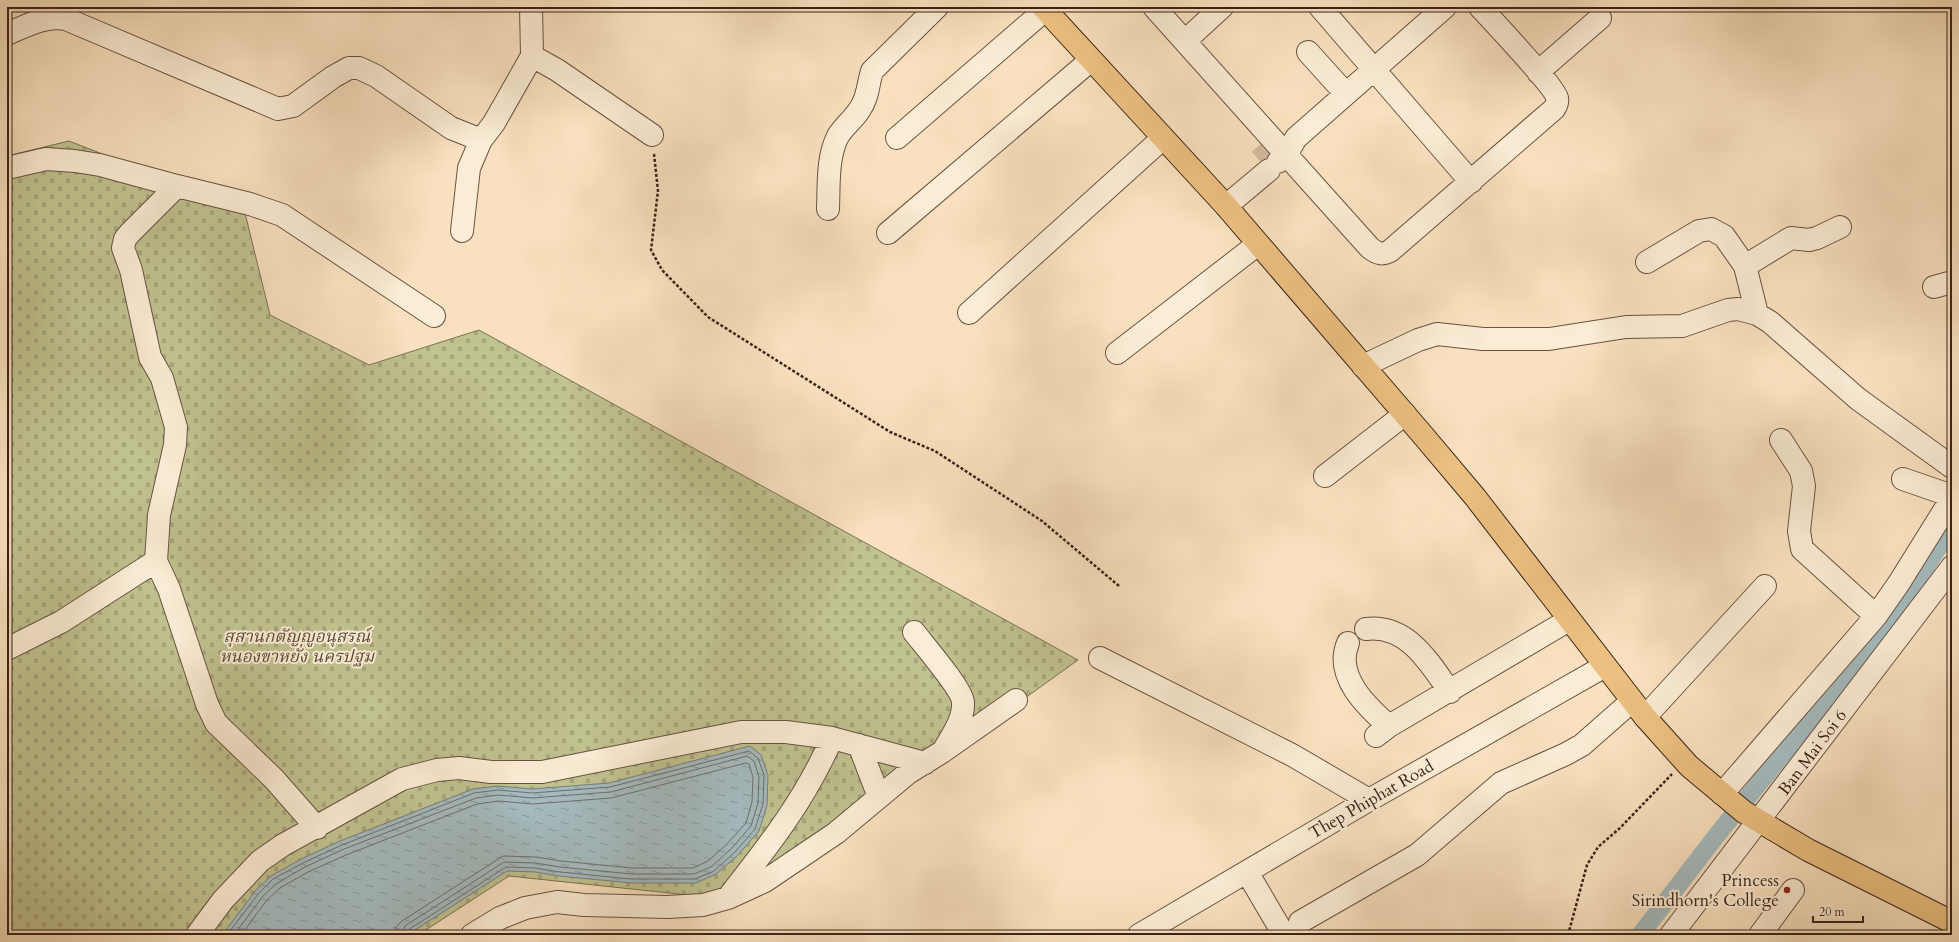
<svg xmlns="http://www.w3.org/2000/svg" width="1959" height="942" viewBox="0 0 1959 942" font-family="Cardo,'Noto Serif Thai',serif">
  <defs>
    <pattern id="cemetery-stones" width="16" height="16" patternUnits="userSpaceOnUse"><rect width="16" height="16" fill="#c0c290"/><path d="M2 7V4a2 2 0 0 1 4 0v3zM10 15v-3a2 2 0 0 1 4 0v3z" fill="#a6a67c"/></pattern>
    <pattern id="water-ripples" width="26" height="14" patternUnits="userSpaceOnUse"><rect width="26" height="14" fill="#a4babe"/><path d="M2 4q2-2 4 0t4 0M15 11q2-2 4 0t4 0" fill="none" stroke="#87979a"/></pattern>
  </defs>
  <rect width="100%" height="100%" fill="#f9e1bf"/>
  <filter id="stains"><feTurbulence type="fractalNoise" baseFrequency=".005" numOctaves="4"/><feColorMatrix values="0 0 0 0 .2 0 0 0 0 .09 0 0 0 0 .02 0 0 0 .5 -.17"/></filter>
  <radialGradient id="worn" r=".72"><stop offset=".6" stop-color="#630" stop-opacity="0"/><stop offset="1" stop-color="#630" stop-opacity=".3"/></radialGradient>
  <path fill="url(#cemetery-stones)" stroke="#7c7254" d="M69,141L244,209L270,315L369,365L479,330L1078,660L827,840L707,897L509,876L418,935H7V156Z"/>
  <path fill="url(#water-ripples)" stroke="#797d7c" d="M750,746L761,755L768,775L767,805L759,831L737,856L716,874L696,883H631L559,876L535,872L507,871L407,935H222L256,890L271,876L301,859L340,841L473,789L498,786L532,789L609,783Z"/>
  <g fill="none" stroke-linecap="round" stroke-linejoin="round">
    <path stroke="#6e6e6c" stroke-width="1" d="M227,935L259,893L273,879L303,863L342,845L474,793L498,790L532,793L610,787L749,751L758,758L764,775L763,804L755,829L734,853L714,871L695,879H631L560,872L535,868L506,867L408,930L406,935
      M234,935L263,896L276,884L305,867L344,849L476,798L498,795L532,798L611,792L747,756L754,761L759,777L758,803L751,826L731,849L711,867L694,874H632L560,867L535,863L504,862L405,926L401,935
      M241,935L267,900L280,888L308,872L346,855L477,804L499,801L533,804L611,798L746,763L749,764L753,777L752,802L746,823L726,845L708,861L693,868H632L561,861L536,857L503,856L402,921L396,927L395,935"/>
    <path stroke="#a4babe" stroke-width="18" d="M1640,935L1717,835L1885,628L1952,527"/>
    <path stroke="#d3bb9e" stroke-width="22" stroke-dasharray="22 11" stroke-linecap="butt" d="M1259,160L1268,152"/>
    <defs>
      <path id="minor" d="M531,7L532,56L557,70L652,135
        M1154,7L1370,248C1378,254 1382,255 1390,251L1554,109C1556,106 1558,102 1557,98C1555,87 1492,20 1480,7
        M1320,7L1471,182
        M7,34C26,26 45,15 66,19L278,109L293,106L333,77L349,68H359L376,76L451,128L481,140L494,123L532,56
        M1185,41L1222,7
        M1308,52L1346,94
        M1538,72L1600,18
        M897,138L1045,10
        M1278,162L1286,155L1296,138L1445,7
        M7,168L46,159L75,161L100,165L177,186L130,233L125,239L123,248L131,270L150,357L162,378L176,427L175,445L159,515L156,561L169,589L207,704L216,723L274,779L317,828
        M177,186L250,204L282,215L434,316
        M1226,206L1269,170
        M828,209C829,185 827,157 838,136C844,126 854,119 860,109C868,98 868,84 872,71L937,7
        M462,231L469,168L481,140
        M888,233L1091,60
        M1647,262L1699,231L1711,229L1724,236L1745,266
        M1934,287L1952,282
        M969,313L1163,138
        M1757,314L1745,266L1791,238L1809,240L1817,238L1840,227
        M1117,353L1258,244
        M1363,366L1418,340L1437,334L1483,339H1549L1626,327L1682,326L1728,310L1738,309L1757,314L1770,322L1858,399L1952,467
        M1781,440L1801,471L1804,486L1799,531L1802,549L1876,616
        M1325,476L1405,414
        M1903,479L1952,496
        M1366,629C1407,624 1429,662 1450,692
        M914,632C924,645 962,689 963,702C964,719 953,734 945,748
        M1348,643C1334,676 1367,707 1389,726
        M7,649L61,622L156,561
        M1100,658L1292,755L1369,800
        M1645,717L1765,586
        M1376,736L1389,726L1569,620
        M859,745L879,797
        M1722,794L1876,616L1899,583L1952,498
        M1247,872L1284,935
        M730,895C770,844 806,798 832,738
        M1300,922L1417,855L1501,783L1566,754L1582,745L1632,701
        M197,935L223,900L260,861L283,845L402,779L437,770L459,768L491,772H542L741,732H786L832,738L925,763
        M472,935L500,918L525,908L557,902L584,905L668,907L703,905L728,898L765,881L836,833L908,773L942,752L1016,700
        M1139,935L1369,800L1605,666
        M1671,935L1952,567
        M1760,935L1793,890"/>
      <path id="major" d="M1043,7L1226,206L1421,433L1475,497L1645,717L1689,766L1744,812L1808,850L1952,922"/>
    </defs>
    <use href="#minor" stroke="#695242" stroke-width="24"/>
    <use href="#major" stroke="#392219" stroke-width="24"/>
    <path stroke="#392219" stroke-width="2.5" stroke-dasharray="3 2" stroke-linecap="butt" d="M654,154L658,191L651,250L662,270L708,317L890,432L935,451L1042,521L1119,586
      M1568,935L1587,865L1598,847L1620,828L1672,774"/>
    <use href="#minor" stroke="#fbecd5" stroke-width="22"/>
    <use href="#major" stroke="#ecc080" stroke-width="22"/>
  </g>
  <circle fill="#8f2418" stroke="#fbecd5" stroke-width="1.5" cx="1787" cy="890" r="4"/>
  <g text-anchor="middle" stroke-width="4" stroke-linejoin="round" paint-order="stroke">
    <g font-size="17" font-style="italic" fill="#5b4a37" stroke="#fbecd5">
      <text x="297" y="642">สุสานกตัญญูอนุสรณ์<tspan x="297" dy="20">หนองขาหยั่ง นครปฐม</tspan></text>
    </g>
    <g font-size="17" fill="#392219" stroke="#fbecd5">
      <text transform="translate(1812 752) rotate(-53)" y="6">Ban Mai Soi 6</text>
      <text transform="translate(1371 799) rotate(-30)" y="6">Thep Phiphat Road</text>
    </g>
    <g font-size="17" fill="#392219" stroke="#fbecd5" text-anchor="end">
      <text x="1779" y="886">Princess<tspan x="1779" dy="20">Sirindhorn's College</tspan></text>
    </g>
  </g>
  <rect width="1959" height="942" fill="none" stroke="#f9e1bf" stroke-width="24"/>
  <rect x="8" y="8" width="1943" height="926" fill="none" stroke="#392219" stroke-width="2"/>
  <rect x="12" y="12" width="1935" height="918" fill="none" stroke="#392219"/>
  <path d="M1813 916v6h50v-6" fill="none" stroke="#392219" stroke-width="2"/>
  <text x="1819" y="916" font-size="12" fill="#392219" stroke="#fbecd5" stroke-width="3" paint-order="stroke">20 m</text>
  <rect width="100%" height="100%" filter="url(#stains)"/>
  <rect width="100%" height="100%" fill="url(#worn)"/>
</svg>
